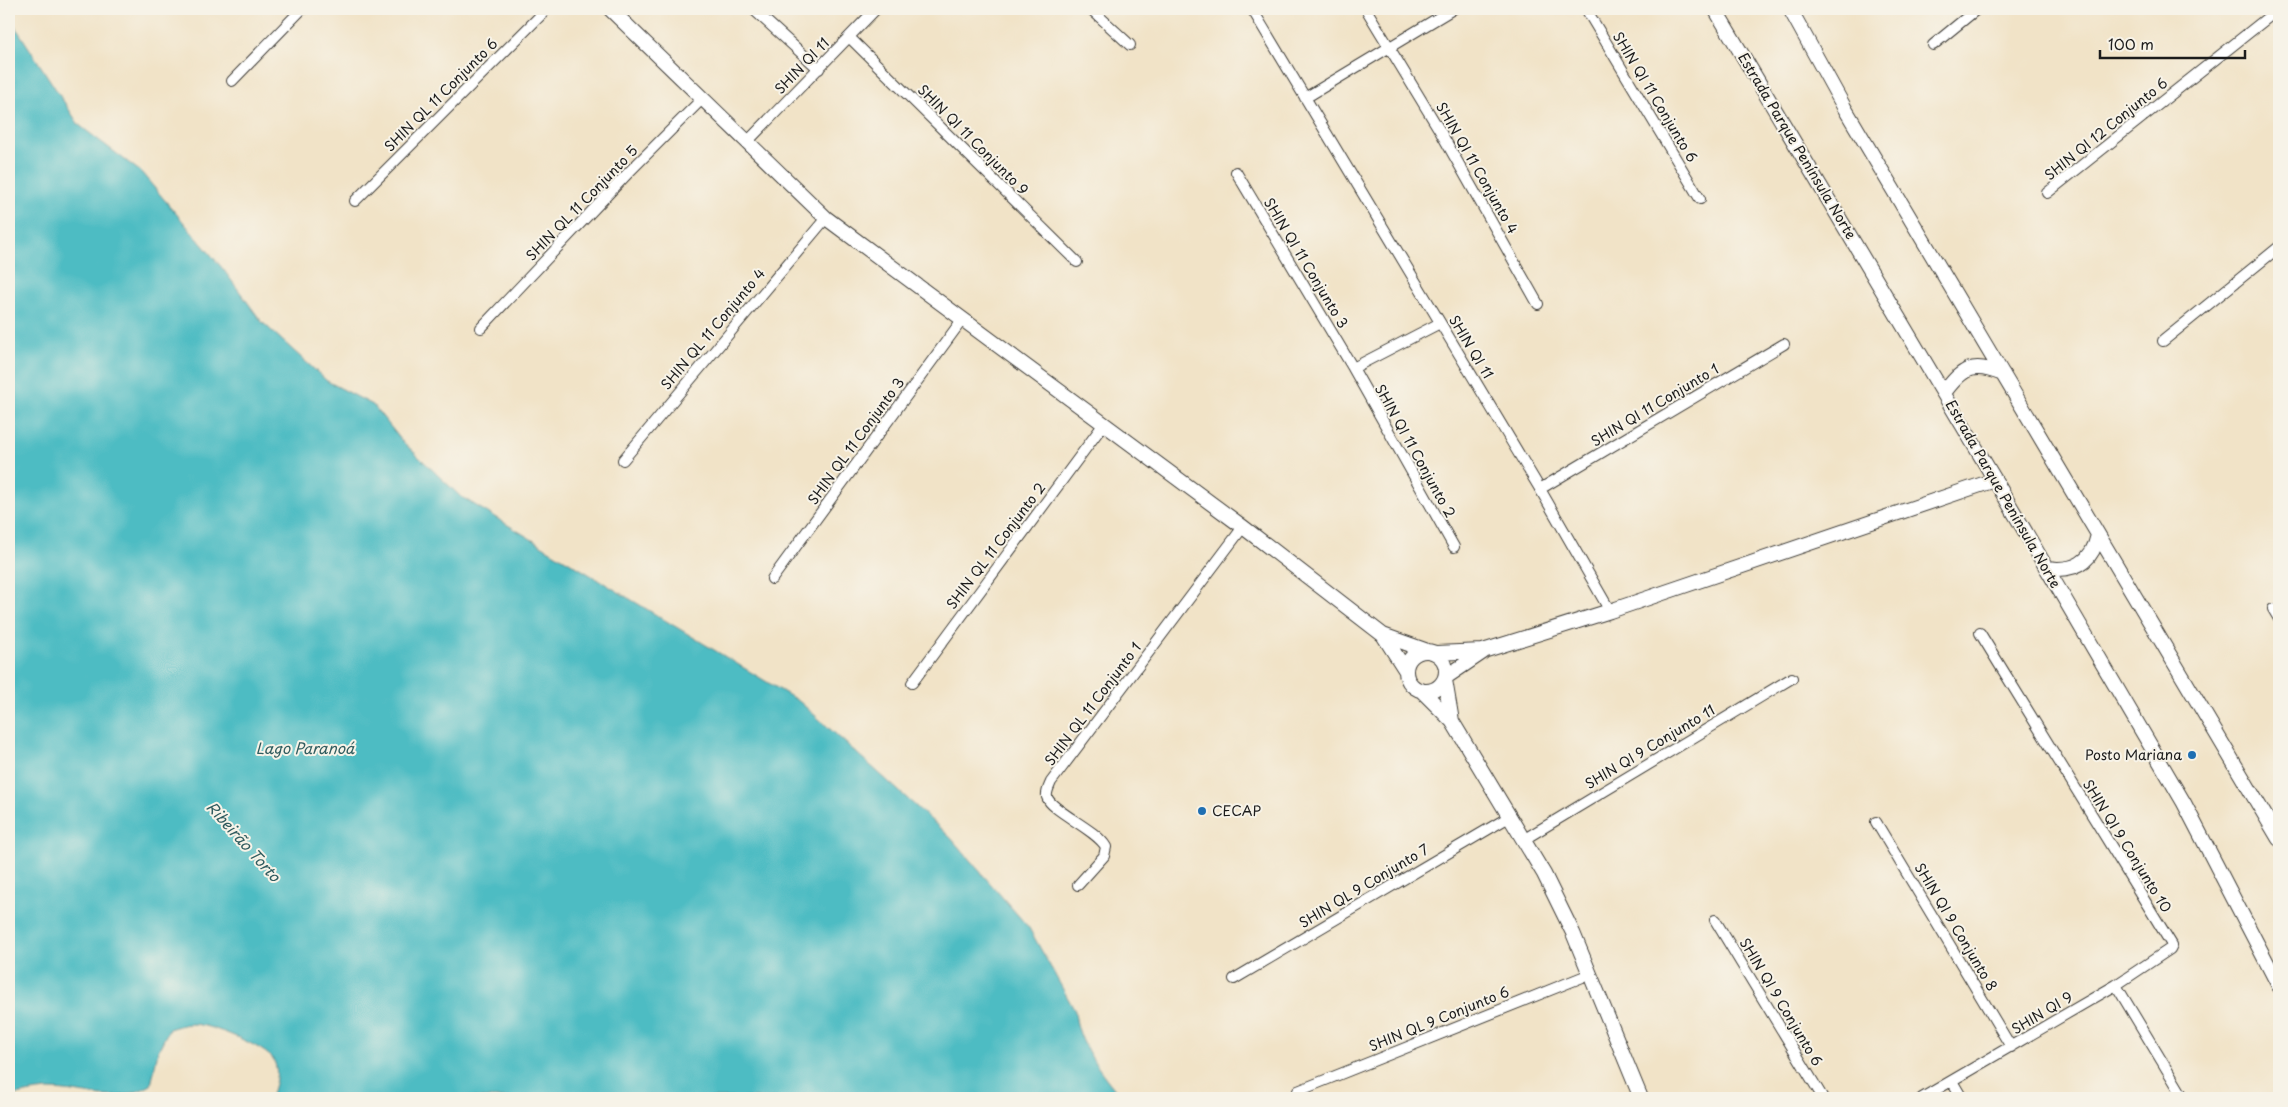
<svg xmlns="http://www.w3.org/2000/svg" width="2288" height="1107" viewBox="0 0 2288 1107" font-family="'Playpen Sans',sans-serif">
  <rect width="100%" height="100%" fill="#f7f3e8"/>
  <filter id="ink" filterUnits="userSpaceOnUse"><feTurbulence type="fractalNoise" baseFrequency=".02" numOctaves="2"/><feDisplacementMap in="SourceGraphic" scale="10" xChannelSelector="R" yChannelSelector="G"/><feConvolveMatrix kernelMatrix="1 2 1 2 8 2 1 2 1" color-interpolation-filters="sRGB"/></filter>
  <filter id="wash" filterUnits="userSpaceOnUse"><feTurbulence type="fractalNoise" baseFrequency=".0096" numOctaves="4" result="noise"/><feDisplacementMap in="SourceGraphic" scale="20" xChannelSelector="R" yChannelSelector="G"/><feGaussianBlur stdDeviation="1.12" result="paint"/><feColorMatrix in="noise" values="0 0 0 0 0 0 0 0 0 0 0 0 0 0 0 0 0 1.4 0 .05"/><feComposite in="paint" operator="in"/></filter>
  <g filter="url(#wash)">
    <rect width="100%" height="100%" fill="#f1e3c7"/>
    <path fill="#4dbcc3" stroke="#346c70" d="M9,17L79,125L141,172L223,269L262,322L327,381L373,405L402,441L460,496L800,702L950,837L1029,928L1075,1011C1077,1043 1102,1074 1122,1098H271C274,1086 280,1073 274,1061C268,1047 207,1023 191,1024C184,1024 176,1027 169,1029L158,1051L151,1085C111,1107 89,1090 47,1090C35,1091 21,1094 9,1096Z"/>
  </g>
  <g filter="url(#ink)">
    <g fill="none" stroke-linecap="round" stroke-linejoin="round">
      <defs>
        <path id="street" d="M753,9L819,69
          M1091,9L1130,45
          M1252,9L1540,489L1610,611
          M1366,9L1440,131L1538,304
          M1586,9L1700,199
          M849,37L1077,262
          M1933,45L1977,9
          M232,81L302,9
          M1305,98L1453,9
          M748,141L876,9
          M1236,172L1353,368L1454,547
          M2047,193L2276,11
          M355,201L547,9
          M481,328L629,172L703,98
          M2163,341L2279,247
          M1353,368L1440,323
          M623,460L826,218
          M1540,489L1784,344
          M772,579L962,320
          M2273,609L2279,619
          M912,683L1103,425
          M1876,822L2011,1047
          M1523,840L1792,678
          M1078,885L1104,856L1106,847C1096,829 1051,811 1047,797C1046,792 1049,787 1051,782L1243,527
          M1715,920L1823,1098
          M1234,979L1509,817
          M2116,985L2184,1098
          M1952,1081L1962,1098
          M1298,1091L1590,974
          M1922,1098L2116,985L2170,949L2172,945L1980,633"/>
        <path id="secondary" d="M610,9L826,218L1243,527L1383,635L1425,650
          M1715,9L1995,480L2184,803L2279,986
          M1790,9L1844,107L2279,839
          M2274,9L2279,15
          M1944,393C1963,367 1973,362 2003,374
          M2046,568C2074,572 2092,563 2098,535
          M1383,635L1406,671
          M1406 671a20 20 0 1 1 40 0a20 20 0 1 1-40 0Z
          M1436,653L1483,651L1610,611L1995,480
          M1446,677L1483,652
          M1445,680L1452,721
          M1421,690L1452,721L1544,874L1573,933L1641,1098"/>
      </defs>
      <use href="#street" stroke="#3c3a36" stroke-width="12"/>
      <use href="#secondary" stroke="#3c3a36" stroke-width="16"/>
      <use href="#street" stroke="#fff" stroke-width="10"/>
      <use href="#secondary" stroke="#fff" stroke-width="14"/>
    </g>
  </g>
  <g fill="#1f6fb2" stroke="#f7f3e8" stroke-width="2">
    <circle cx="2192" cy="755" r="5"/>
    <circle cx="1202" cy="811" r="5"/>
  </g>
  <g text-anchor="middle" stroke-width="4" stroke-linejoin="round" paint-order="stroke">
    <g font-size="14" fill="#1c1c1c" stroke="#f7f3e8">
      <text transform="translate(802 66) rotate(-46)" y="5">SHIN QI 11</text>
      <text transform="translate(441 95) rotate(-45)" y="5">SHIN QL 11 Conjunto 6</text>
      <text transform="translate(1655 97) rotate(59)" y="5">SHIN QI 11 Conjunto 6</text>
      <text transform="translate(2106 129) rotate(-39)" y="5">SHIN QI 12 Conjunto 6</text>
      <text transform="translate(973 140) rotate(45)" y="5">SHIN QI 11 Conjunto 9</text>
      <text transform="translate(1797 146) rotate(59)" y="5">Estrada Parque Península Norte</text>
      <text transform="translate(1477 168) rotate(60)" y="5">SHIN QI 11 Conjunto 4</text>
      <text transform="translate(582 203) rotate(-46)" y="5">SHIN QL 11 Conjunto 5</text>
      <text transform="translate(1306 263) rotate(59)" y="5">SHIN QI 11 Conjunto 3</text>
      <text transform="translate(713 329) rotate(-50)" y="5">SHIN QL 11 Conjunto 4</text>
      <text transform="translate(1471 347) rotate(59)" y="5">SHIN QI 11</text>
      <text transform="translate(1655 405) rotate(-31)" y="5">SHIN QI 11 Conjunto 1</text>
      <text transform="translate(856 441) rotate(-54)" y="5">SHIN QL 11 Conjunto 3</text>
      <text transform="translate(1415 451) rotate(61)" y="5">SHIN QI 11 Conjunto 2</text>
      <text transform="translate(2003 494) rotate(60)" y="5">Estrada Parque Península Norte</text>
      <text transform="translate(996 546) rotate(-53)" y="5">SHIN QL 11 Conjunto 2</text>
      <text transform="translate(1093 704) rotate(-53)" y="5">SHIN QL 11 Conjunto 1</text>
      <text transform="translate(1650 747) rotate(-31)" y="5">SHIN QI 9 Conjunto 11</text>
      <text transform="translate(2127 846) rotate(58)" y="5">SHIN QI 9 Conjunto 10</text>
      <text transform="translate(1364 886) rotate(-31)" y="5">SHIN QL 9 Conjunto 7</text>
      <text transform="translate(1956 927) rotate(59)" y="5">SHIN QI 9 Conjunto 8</text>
      <text transform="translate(1781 1002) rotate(59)" y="5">SHIN QI 9 Conjunto 6</text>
      <text transform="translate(2042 1013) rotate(-31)" y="5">SHIN QI 9</text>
      <text transform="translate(1439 1019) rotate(-22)" y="5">SHIN QL 9 Conjunto 6</text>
    </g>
    <g font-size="14" fill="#1c1c1c" stroke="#f7f3e8" text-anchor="end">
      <text x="2182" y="760">Posto Mariana</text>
      <text x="1212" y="816" text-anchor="start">CECAP</text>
    </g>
    <g font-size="15" font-style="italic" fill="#305c5f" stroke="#f7f3e8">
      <text x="305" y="754">Lago Paranoá</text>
      <text transform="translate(243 842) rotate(48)" y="5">Ribeirão Torto</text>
    </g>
  </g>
  <rect width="2288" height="1107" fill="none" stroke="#f7f3e8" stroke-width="30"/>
  <path d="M2100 50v8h145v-8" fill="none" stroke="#1c1c1c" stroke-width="2.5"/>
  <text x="2108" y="50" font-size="15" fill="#1c1c1c" stroke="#f7f3e8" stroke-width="4" paint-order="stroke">100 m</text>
</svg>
